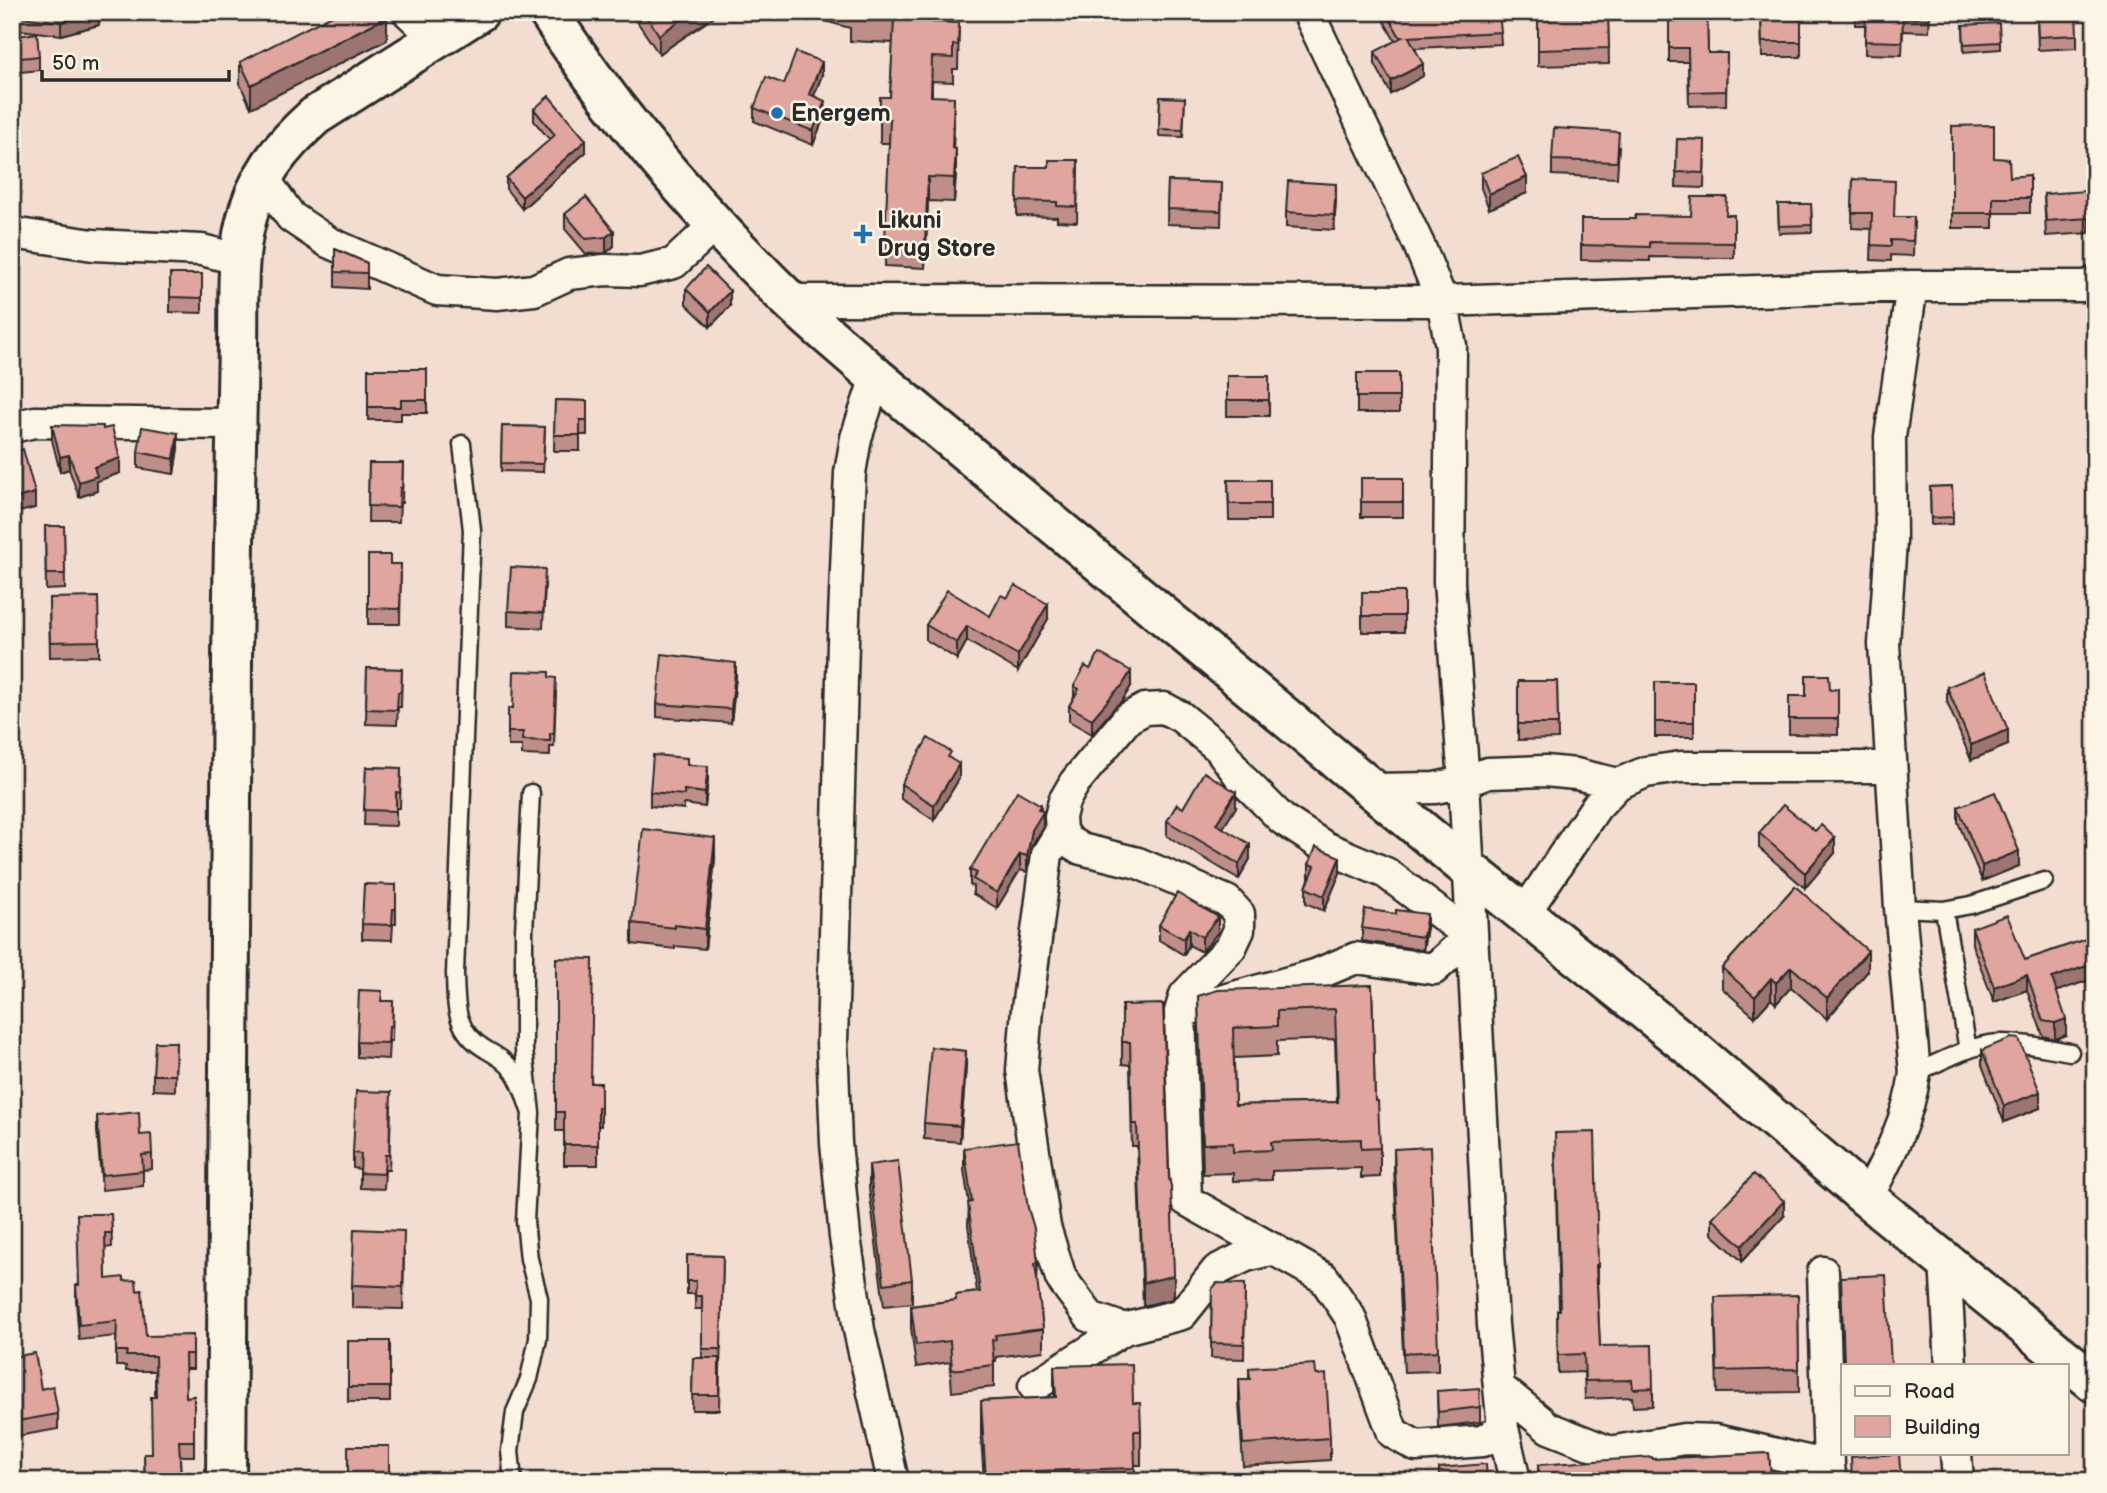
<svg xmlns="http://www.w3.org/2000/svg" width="2107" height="1493" viewBox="0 0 2107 1493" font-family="'Balsamiq Sans',sans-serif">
  <rect width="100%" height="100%" fill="#f3ddd0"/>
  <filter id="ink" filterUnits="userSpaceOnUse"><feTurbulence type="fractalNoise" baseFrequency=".0143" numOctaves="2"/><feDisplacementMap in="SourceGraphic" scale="14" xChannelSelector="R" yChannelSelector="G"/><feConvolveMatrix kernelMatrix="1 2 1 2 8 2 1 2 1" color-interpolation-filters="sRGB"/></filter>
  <g filter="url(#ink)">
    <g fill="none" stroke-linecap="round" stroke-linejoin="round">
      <defs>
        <path id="lane" d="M462,444L472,530L455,973C456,1005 454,1030 485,1049C497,1056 506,1061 514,1072C522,1083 526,1100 531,1113
          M1900,908L1944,910L1971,905L2044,881
          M1944,910L1968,1050
          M1915,1073C1941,1062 1969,1045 1998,1043C2022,1042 2047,1048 2070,1052
          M513,1481L510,1451L515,1412L529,1379L538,1339L539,1298L529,1259L525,1221L531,1113L524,1050V932L531,793"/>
        <path id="street" d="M408,12L438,40
          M1308,12L1419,245L1442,301L1451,346L1449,582L1464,782L1493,1325L1503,1428L1515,1481
          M263,177L291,217L328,242L437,290L497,294L534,290L569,274L605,270L640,271L674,263L716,224
          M12,233L93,245L202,250L241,260
          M789,300L1442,301L1912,286H2087L2095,282
          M876,377L856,438L850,473L843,642L832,1042L836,1143L845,1237L859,1330L893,1481
          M12,427L35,422L236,424
          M1372,789L1435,788L1464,782L1488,773L1545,771L1576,774L1618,784
          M1061,831L1047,854L1027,1009L1022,1070L1045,1227L1061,1278L1090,1317L1124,1329
          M1524,914L1596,807L1618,784L1646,772L1681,767H1891
          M1180,1012L1315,975L1356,958L1434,969L1470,936L1386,873L1325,847L1282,819L1242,779L1219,748L1181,717L1164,708L1145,709L1128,718L1075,782L1064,801L1060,817L1061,831L1068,841L1081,849L1138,863L1227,901L1239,914V930L1231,947L1185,995L1180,1012L1186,1200L1324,1278L1350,1317L1393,1433L1416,1446L1483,1441L1503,1428
          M1867,1198C1888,1159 1909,1118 1915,1073L1900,908L1884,644L1891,541L1890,437L1912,286
          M1945,1261L1951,1365
          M1823,1272L1829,1466L1831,1481
          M1034,1386L1124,1329L1182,1314L1217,1270L1246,1256L1274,1249
          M1499,1387L1549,1428L1610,1452L1684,1439L1716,1440L1829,1466
          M1956,1453L1958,1481"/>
        <path id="secondary" d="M548,12C616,117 699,212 788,299C816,326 847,351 876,377L1467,868L1695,1051L1867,1198L2095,1383
          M226,1481C228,1185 228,890 233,595C234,511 236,427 238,343C239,305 236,263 245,225C255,179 280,147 315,116L479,12"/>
      </defs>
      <use href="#lane" stroke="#2b2b2b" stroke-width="21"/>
      <use href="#street" stroke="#2b2b2b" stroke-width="35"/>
      <use href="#secondary" stroke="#2b2b2b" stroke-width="44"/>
      <use href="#lane" stroke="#fcf5e5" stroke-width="16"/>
      <use href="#street" stroke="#fcf5e5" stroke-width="30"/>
      <use href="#secondary" stroke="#fcf5e5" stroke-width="38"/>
    </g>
    <path fill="#c08e88" stroke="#2b2b2b" stroke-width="2" fill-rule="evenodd" d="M634,12H721L659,54L634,17Z
      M814,12H934V22L959,23L958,69H953V82L932,81V96L954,121L953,149L956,173L954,202L928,201L925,268L885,266L889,143H880V119L890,97L893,43L850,41V28L814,18Z
      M1383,12H1499L1501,44L1415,48L1423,76L1391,94L1375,64V52L1395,41L1383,19Z
      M1538,12L1565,16L1608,15L1609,64L1538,66Z
      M1683,12H1727L1707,13L1708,53H1727L1726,105L1689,106L1688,62H1669V13Z
      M1761,12H1801V57H1762Z
      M1855,12H1930L1929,32L1903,31L1902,55L1865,54V25H1855Z
      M2039,12H2067L2077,35V48L2038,50L2037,14H2040Z
      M12,15L99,25L61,35L12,29Z
      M1963,25L2000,42V49L1964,52Z
      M12,37L39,56V70L12,73Z
      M387,40L251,108L240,84V62Z
      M822,75L814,96L825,114L813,145L754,121V108L784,84Z
      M1160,97L1185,98L1183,137L1159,136Z
      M534,109L586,152L522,209L506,189V178L550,140L534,121Z
      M1952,126L1994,158L2010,177L2030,175V213H1993V228H1952Z
      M1677,139L1705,140L1704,188L1676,187Z
      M1619,147L1617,178L1552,175V160Z
      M1078,160L1077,222L1057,221V217L1017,216L1018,167H1049Z
      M1481,173L1527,193L1489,209L1481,188Z
      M1853,179L1895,217H1914L1913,256L1891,255V261L1871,260L1872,229L1852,228Z
      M1168,181L1222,183L1221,226L1167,224Z
      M2044,194L2089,218V233L2046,236Z
      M1336,199L1334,230L1286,227V212Z
      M1778,204H1811L1812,232L1779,233Z
      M565,214L614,231V246L606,253L586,254L565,229Z
      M1734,215V258L1650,257V261L1581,260V219H1635Z
      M335,249L367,263V289L335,287Z
      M170,274H202V313L170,312Z
      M686,289L730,306L710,327L686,304Z
      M368,369H427V413H401V420H368Z
      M1357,373H1399V413H1357Z
      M1227,376H1269V416H1227Z
      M555,400L587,401V435H580V451H554Z
      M52,425L103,429L120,473L97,481V491L79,497L69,469L60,472L52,440Z
      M502,426L545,427L543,472L501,471Z
      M178,448L174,474L138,468V452Z
      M369,463H403L402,503H400L399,522H368Z
      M1361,478H1403V517H1361Z
      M1228,480H1270V520H1229Z
      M1952,486L1953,524L1931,525L1930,487Z
      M45,526H64L65,589L46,590Z
      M368,555L390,564H401L400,624H368Z
      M545,584L543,628L508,626V611Z
      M1362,592H1404V632H1362Z
      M49,598L99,641V656L50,657Z
      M990,616L1048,619L1018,671L967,641L957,659L926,640V625Z
      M367,668L402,669L401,707H398L397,725L366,724Z
      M549,677L556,692L554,747H550V756L522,755V746H508V708H513Z
      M736,677L731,723L657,717V704Z
      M1518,681H1557L1558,739L1518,740Z
      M1655,682H1694V737H1655Z
      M1074,686H1131L1122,701L1115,707L1092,734L1069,721V706L1074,697Z
      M1947,687L2008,745L1971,760L1947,702Z
      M1838,689V735L1789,734V696H1806L1830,690Z
      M951,759L959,779L934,820L901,799V784Z
      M687,765L708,780L705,807L684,804V809L650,806V792Z
      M366,767L401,768L400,808H396V826L364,825Z
      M2095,792V838L2087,818V795Z
      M1236,807L1223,828L1250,859L1239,879L1167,836V821L1183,808Z
      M1958,807L2019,866L1982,881L1958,822Z
      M1041,811L1043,827L1032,845L1027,872L1020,870L997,908L973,894V886L970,885V870Z
      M1759,833L1835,853L1805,888L1759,848Z
      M715,859L705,949L675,946V949L632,944V923Z
      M1309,864L1340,873L1324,911L1306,903V888L1309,879Z
      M396,885V924H393L392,940L362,939V924Z
      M1795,886L1868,971L1827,1019L1791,987L1776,1004L1771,999L1755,1017L1722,988V968Z
      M1396,914L1427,927L1423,950L1362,941V928Z
      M1159,925L1218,932L1202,952L1189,945L1184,955L1159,940Z
      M1972,928L2025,960L2095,936V978L2056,991L2066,1035L2055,1039L2043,1036L2027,990L1994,1002L1972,944Z
      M556,958L592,1083H601V1126H598V1165H564V1131H556Z
      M1372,985L1375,1101L1380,1148V1177L1361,1178V1168L1272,1171V1180L1233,1181V1173L1203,1174L1198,996ZM1335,1039L1337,1102L1235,1105L1234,1058L1277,1056V1041Z
      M381,1001H393L392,1041H389L388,1059L357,1057V1042Z
      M1122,1005L1169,1178L1174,1295L1172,1299L1143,1306L1137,1146H1132L1130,1065L1122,1064Z
      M176,1042L175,1091L153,1090V1075Z
      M1982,1050L2040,1108L2004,1122L1982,1065Z
      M966,1066L960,1142L924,1139V1123Z
      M391,1107L389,1170H385L384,1189L360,1188V1169L353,1168V1153Z
      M97,1116L140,1135L152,1154V1169L143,1170V1186L102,1190L97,1131Z
      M964,1148L1028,1208L1038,1262L1037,1284L1043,1329V1351L996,1357V1361H994V1387L952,1392L950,1362L916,1367L911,1328V1306L956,1300V1295L977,1292L968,1225L969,1203L964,1170Z
      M1394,1149L1438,1351V1371L1404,1372L1394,1168Z
      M1555,1151L1598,1265V1283H1597L1600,1346L1653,1388V1406L1633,1407L1632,1397L1585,1399L1584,1372L1558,1373L1557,1310H1559Z
      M869,1165L912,1280V1303L884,1306L869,1188Z
      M111,1214L112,1247L105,1248L106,1279L124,1281L137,1291L146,1336L193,1354V1369H185L186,1397L194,1396V1456H180L181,1481H145L144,1454H152L155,1397V1371H126V1366H116V1336L79,1340L76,1300V1285H79Z
      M1784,1216L1742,1261L1712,1234V1218Z
      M404,1253L403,1309L352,1308V1285Z
      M687,1255L723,1256L719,1410H692L693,1358H702V1309H695V1294H687Z
      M1245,1284L1244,1359L1211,1358L1212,1289Z
      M1798,1295L1799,1392L1717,1393L1715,1320Z
      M348,1341H390V1402H348Z
      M12,1357L41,1389L58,1414V1429L12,1437Z
      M1054,1366L1133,1403L1141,1431V1465H1135V1481H984L981,1436V1401L1054,1397Z
      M1249,1368L1316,1375L1330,1438V1460L1243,1466L1239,1402V1379H1249Z
      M1437,1391L1480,1407V1422L1438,1427Z
      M1769,1453L1771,1481H1538V1465Z"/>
    <path fill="#9c746f" stroke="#2b2b2b" stroke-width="2" d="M99,12V25L61,35V22Z
      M692,12H721L659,54V35Z
      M387,17V40L251,108V85Z
      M822,62V75L809,108V94Z
      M1423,64V76L1391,94V81Z
      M954,97V121L952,173V148Z
      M825,101V114L813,145V131Z
      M586,140V152L522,209V197Z
      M956,149V173L954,202V178Z
      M928,177V201L925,268V244Z
      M1527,177V193L1489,209V194Z
      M1336,184V199L1334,230V215Z
      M614,231V246L606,253V237Z
      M730,291V306L710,327V312Z
      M178,433V448L174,474V459Z
      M69,455V469L60,472V457Z
      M120,458V473L97,481V491L79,497V482L94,467Z
      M35,493V508L12,514V499Z
      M1048,604V619L1018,671V655Z
      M967,626V641L957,659V643Z
      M736,663V677L731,723V709Z
      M1131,671V686L1122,701L1115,707L1092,734V719Z
      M2008,730V745L1971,760V745Z
      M959,764V779L934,820V805Z
      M708,766V780L705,807V793Z
      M1236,792V807L1216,839V824Z
      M1041,805V815L1043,812V827L1032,845L1027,872V856L1032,830L1038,809Z
      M715,838V859L705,949V929Z
      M1835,838V853L1805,888V873Z
      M1250,844V859L1239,879V864Z
      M2019,851V866L1982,881V866Z
      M1020,854V870L997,908V893Z
      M1340,857V873L1324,911V896Z
      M1427,914V927L1423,950V937Z
      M1218,917V932L1202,952V937Z
      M1189,929V945L1184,955V939Z
      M1868,951V971L1827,1019V998Z
      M2095,963V978L2052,993V978Z
      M1791,967V987L1776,1004V983Z
      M2027,975V990L1994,1002V987Z
      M1771,978V999L1755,1017V997Z
      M2066,1019V1035L2055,1039V1023Z
      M966,1051V1066L960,1142V1126Z
      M2040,1092V1108L2004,1122V1106Z
      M1784,1201V1216L1742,1261V1246Z
      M1174,1273V1295L1172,1299L1143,1306V1283Z"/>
    <path fill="#dfa59e" stroke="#2b2b2b" stroke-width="2" fill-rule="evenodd" d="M21,12H98L61,22L12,16Z
      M338,12H384L387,17L251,85L240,62Z
      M644,12H692L659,35Z
      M850,12H933V22L959,23L958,45H953V58L932,57L931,96L954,97L952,148L956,149L954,178L928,177L925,244L885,242L890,119H880V97H890L894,19L850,17Z
      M1386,12H1499L1501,32L1409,37L1423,64L1391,81L1375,52L1402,37H1400Z
      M1538,12H1565V16L1608,15L1609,48L1538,50Z
      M1683,12H1707L1708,53H1727L1726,91L1689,92L1688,48H1669V13Z
      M1761,12H1801V42H1762Z
      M1866,12H1930L1929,19L1903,18L1902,42L1865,41Z
      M2040,12H2076L2077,35L2038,37L2037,14H2040Z
      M1999,23L2000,42L1964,44L1963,25Z
      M37,33L39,56L12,59V37Z
      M796,52L822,62L809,94L825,101L813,131L754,108L766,77L784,84Z
      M549,96L586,140L522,197L506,178L555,135L534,109Z
      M1160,97L1185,98L1183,130L1159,129Z
      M1994,125V158L2009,159L2010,177L2030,175V198H1993V213H1952V126Z
      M1554,128L1619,132L1617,162L1552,160Z
      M1677,139L1705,140L1704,173L1676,172Z
      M1518,157L1527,177L1489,194L1481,173Z
      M1049,160H1078L1077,207L1057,206V202L1017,201L1018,167H1049Z
      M1853,179L1895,181L1894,217H1914L1913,241L1891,240V246L1871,245L1872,213H1852Z
      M1168,181L1222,183L1221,211L1167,209Z
      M1288,181L1336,184L1334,215L1286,212Z
      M2087,191L2089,218L2046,221L2044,194Z
      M586,197L614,231L606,237L586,239L565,214Z
      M1692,197H1727L1726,215H1734V243L1650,242V247L1581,245V219H1635V215L1691,216Z
      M1778,204H1811L1812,225L1779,226Z
      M335,249L367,263V273L335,272Z
      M706,267L730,291L710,312L686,289Z
      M170,274H202V298L170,297Z
      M368,369H427V400H401V407H368Z
      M1357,373H1399V397H1357Z
      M1227,376H1269V400H1227Z
      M555,400L587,401V420H580V435H554Z
      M52,425L103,426V429L112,427L120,458L94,467L97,476L79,482L69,455L60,457Z
      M502,426L545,427L543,464L501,463Z
      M142,427L178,433L174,459L138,452Z
      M23,449L35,493L12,499V452Z
      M369,463H403L402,488H400L399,507L368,506Z
      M1361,478H1403V502H1361Z
      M1228,480H1270V504H1229Z
      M1952,486L1953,517L1931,518L1930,487Z
      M45,526H64L65,574H46Z
      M368,555H390V564H401L400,609L368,608Z
      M511,567L545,569L543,613L508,611Z
      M1015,585L1048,604L1018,655L967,626L957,643L926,625L947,590L990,616L1001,595L1007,598Z
      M1362,592H1404V616H1362Z
      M98,597L99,641L50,642L49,598Z
      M1099,653L1131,671L1122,686L1115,692L1092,719L1069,706L1079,689L1074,686L1085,666L1090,669Z
      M662,654L736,663L731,709L657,704Z
      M367,668L402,669L401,692H398L397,710L366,709Z
      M514,671L549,672V677L556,678L554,733H550V741L522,740L523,732H508V708H513Z
      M1985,672L2008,730L1971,745L1947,687Z
      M1806,675H1829L1830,690L1838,689V719H1789V696H1806Z
      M1518,681H1557L1558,724H1518Z
      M1655,682H1694V722H1655Z
      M928,738L951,752L948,757L959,764L934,805L901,784Z
      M653,755L687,758V765L708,766L705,793L684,790V795L650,792Z
      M366,767L401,768L400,793L396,792V811L364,810Z
      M1204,772L1236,792L1216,824L1250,844L1239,864L1167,821L1177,804L1183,808Z
      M1017,791L1041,805L1038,809L1043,812L1032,830L1027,856L1020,854L997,893L973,879L977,873L970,870Z
      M1995,792L2019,851L1982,866L1958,807Z
      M2095,792V815L2087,795Z
      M1783,805L1815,831L1821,825L1835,838L1805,873L1759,833Z
      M643,829L715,838L705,929L675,925V928L632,923Z
      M1316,847L1340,857L1324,896L1306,888L1315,866L1309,864Z
      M364,884L396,885V909H393L392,925L362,924Z
      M1795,886L1868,951L1827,998L1791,967L1776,983L1771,978L1755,997L1722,968Z
      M1177,893L1218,917L1202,937L1189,929L1184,939L1159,925Z
      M1365,909L1396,914V910L1427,914L1423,937L1362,928Z
      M2007,915L2025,960L2095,936V963L2052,978L2066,1019L2055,1023L2043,1021L2027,975L1994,987L1972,928Z
      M556,958L593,959L591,1083H601V1107H598V1145H564V1112H556Z
      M1372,985L1375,1101H1378L1380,1148L1361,1149V1139L1271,1142L1272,1150L1233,1152V1143L1203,1144L1198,996L1218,990ZM1335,1009L1338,1102L1235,1105L1233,1028L1277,1026V1011Z
      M359,990L382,991L381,1001H393L392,1026H389L388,1043L357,1042Z
      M1163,1004L1169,1178L1171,1186L1174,1273L1172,1276L1143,1283L1137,1124H1132L1130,1042H1122V1005Z
      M2011,1038L2019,1039L2040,1092L2004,1106L1982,1050Z
      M155,1042H176L175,1075H153Z
      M931,1047L966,1051L960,1126L924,1123Z
      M356,1091L391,1092L389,1155H385L384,1174L360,1173L361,1154L353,1153Z
      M139,1112L140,1135L151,1134L152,1154L142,1155L143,1171L102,1175L97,1116Z
      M1595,1132L1598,1265H1596L1600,1346L1652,1345L1653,1388L1633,1389L1632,1380L1585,1381L1584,1354L1558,1355L1557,1310H1560L1555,1133Z
      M1018,1141L1028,1208L1034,1228L1038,1262L1035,1263L1043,1329L995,1335L996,1339L992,1340L994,1365L952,1370L950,1341L916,1345L911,1306L956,1300V1295L980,1292L968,1203L972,1202L964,1148Z
      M1430,1147L1438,1351L1404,1353L1394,1149Z
      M898,1161L912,1280L884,1284L869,1165Z
      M1754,1174L1784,1201L1742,1246L1712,1218Z
      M77,1214H111L112,1233H105L106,1279L124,1277V1281L136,1280L137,1291L142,1290L146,1336L193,1335V1354H185L186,1397L194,1396V1441H179L181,1481H145L144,1454H152L151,1397H156L155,1356H126L127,1351H116L117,1321L79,1325L76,1285H79Z
      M354,1229L404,1231L403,1287L352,1285Z
      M687,1255L723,1256L721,1349H702V1296H695L696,1281H687Z
      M1886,1275L1891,1365H1844L1841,1277Z
      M1217,1283L1245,1284L1244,1344L1211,1343L1212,1289Z
      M1798,1295L1799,1369L1717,1371L1715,1297Z
      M348,1341H390V1387H348Z
      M35,1353L41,1389L53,1386L58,1414L12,1422V1357Z
      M693,1358H719V1395H692Z
      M1132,1364L1133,1403H1140L1141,1431H1134L1135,1468L1035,1471L1036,1481H986L981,1401L1056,1397L1054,1366Z
      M1315,1364L1316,1375L1326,1374L1330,1438L1243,1444L1239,1379H1250L1249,1368Z
      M1479,1388L1480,1407L1438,1412L1437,1391Z
      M348,1446H389V1481H348Z
      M1769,1453L1771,1479L1739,1481H1540L1538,1465L1652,1457L1653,1459Z
      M1899,1454L1901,1481H1852L1851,1457Z
      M1486,1464L1487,1481H1439V1468Z
      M1397,1473V1481H1352V1475Z
      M1310,1477V1481H1268V1478Z
      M1204,1479V1481H1171Z"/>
  </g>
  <g fill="#1f6fb2" stroke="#fcf5e5" stroke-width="2.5">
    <circle cx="777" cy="113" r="7"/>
    <path d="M859.5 223.5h7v7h7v7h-7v7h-7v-7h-7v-7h7z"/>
  </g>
  <g text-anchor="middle" stroke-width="5" stroke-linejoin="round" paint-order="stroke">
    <g font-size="24" font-weight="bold" fill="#2b2b2b" stroke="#fcf5e5" text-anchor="start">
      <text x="791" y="121">Energem</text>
      <text x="877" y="228">Likuni<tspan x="877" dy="28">Drug Store</tspan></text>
    </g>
  </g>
  <rect width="2107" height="1493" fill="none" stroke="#fcf5e5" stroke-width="42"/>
  <rect x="21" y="21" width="2065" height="1451" fill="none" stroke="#2b2b2b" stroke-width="2.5" filter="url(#ink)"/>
  <rect x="1841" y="1364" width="228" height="91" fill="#fcf5e5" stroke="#a8a49b" stroke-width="2"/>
  <rect x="1855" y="1386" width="35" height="10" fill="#fcf5e5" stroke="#a8a49b" stroke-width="2"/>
  <text x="1904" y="1398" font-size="21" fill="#2b2b2b">Road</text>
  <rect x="1855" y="1416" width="35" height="21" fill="#dfa59e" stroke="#a8a49b" stroke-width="2"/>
  <text x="1904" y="1434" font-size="21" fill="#2b2b2b">Building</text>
  <path d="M42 70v10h187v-10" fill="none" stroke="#2b2b2b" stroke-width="3.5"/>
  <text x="52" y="70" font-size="21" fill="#2b2b2b" stroke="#fcf5e5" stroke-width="5" paint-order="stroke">50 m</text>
</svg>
